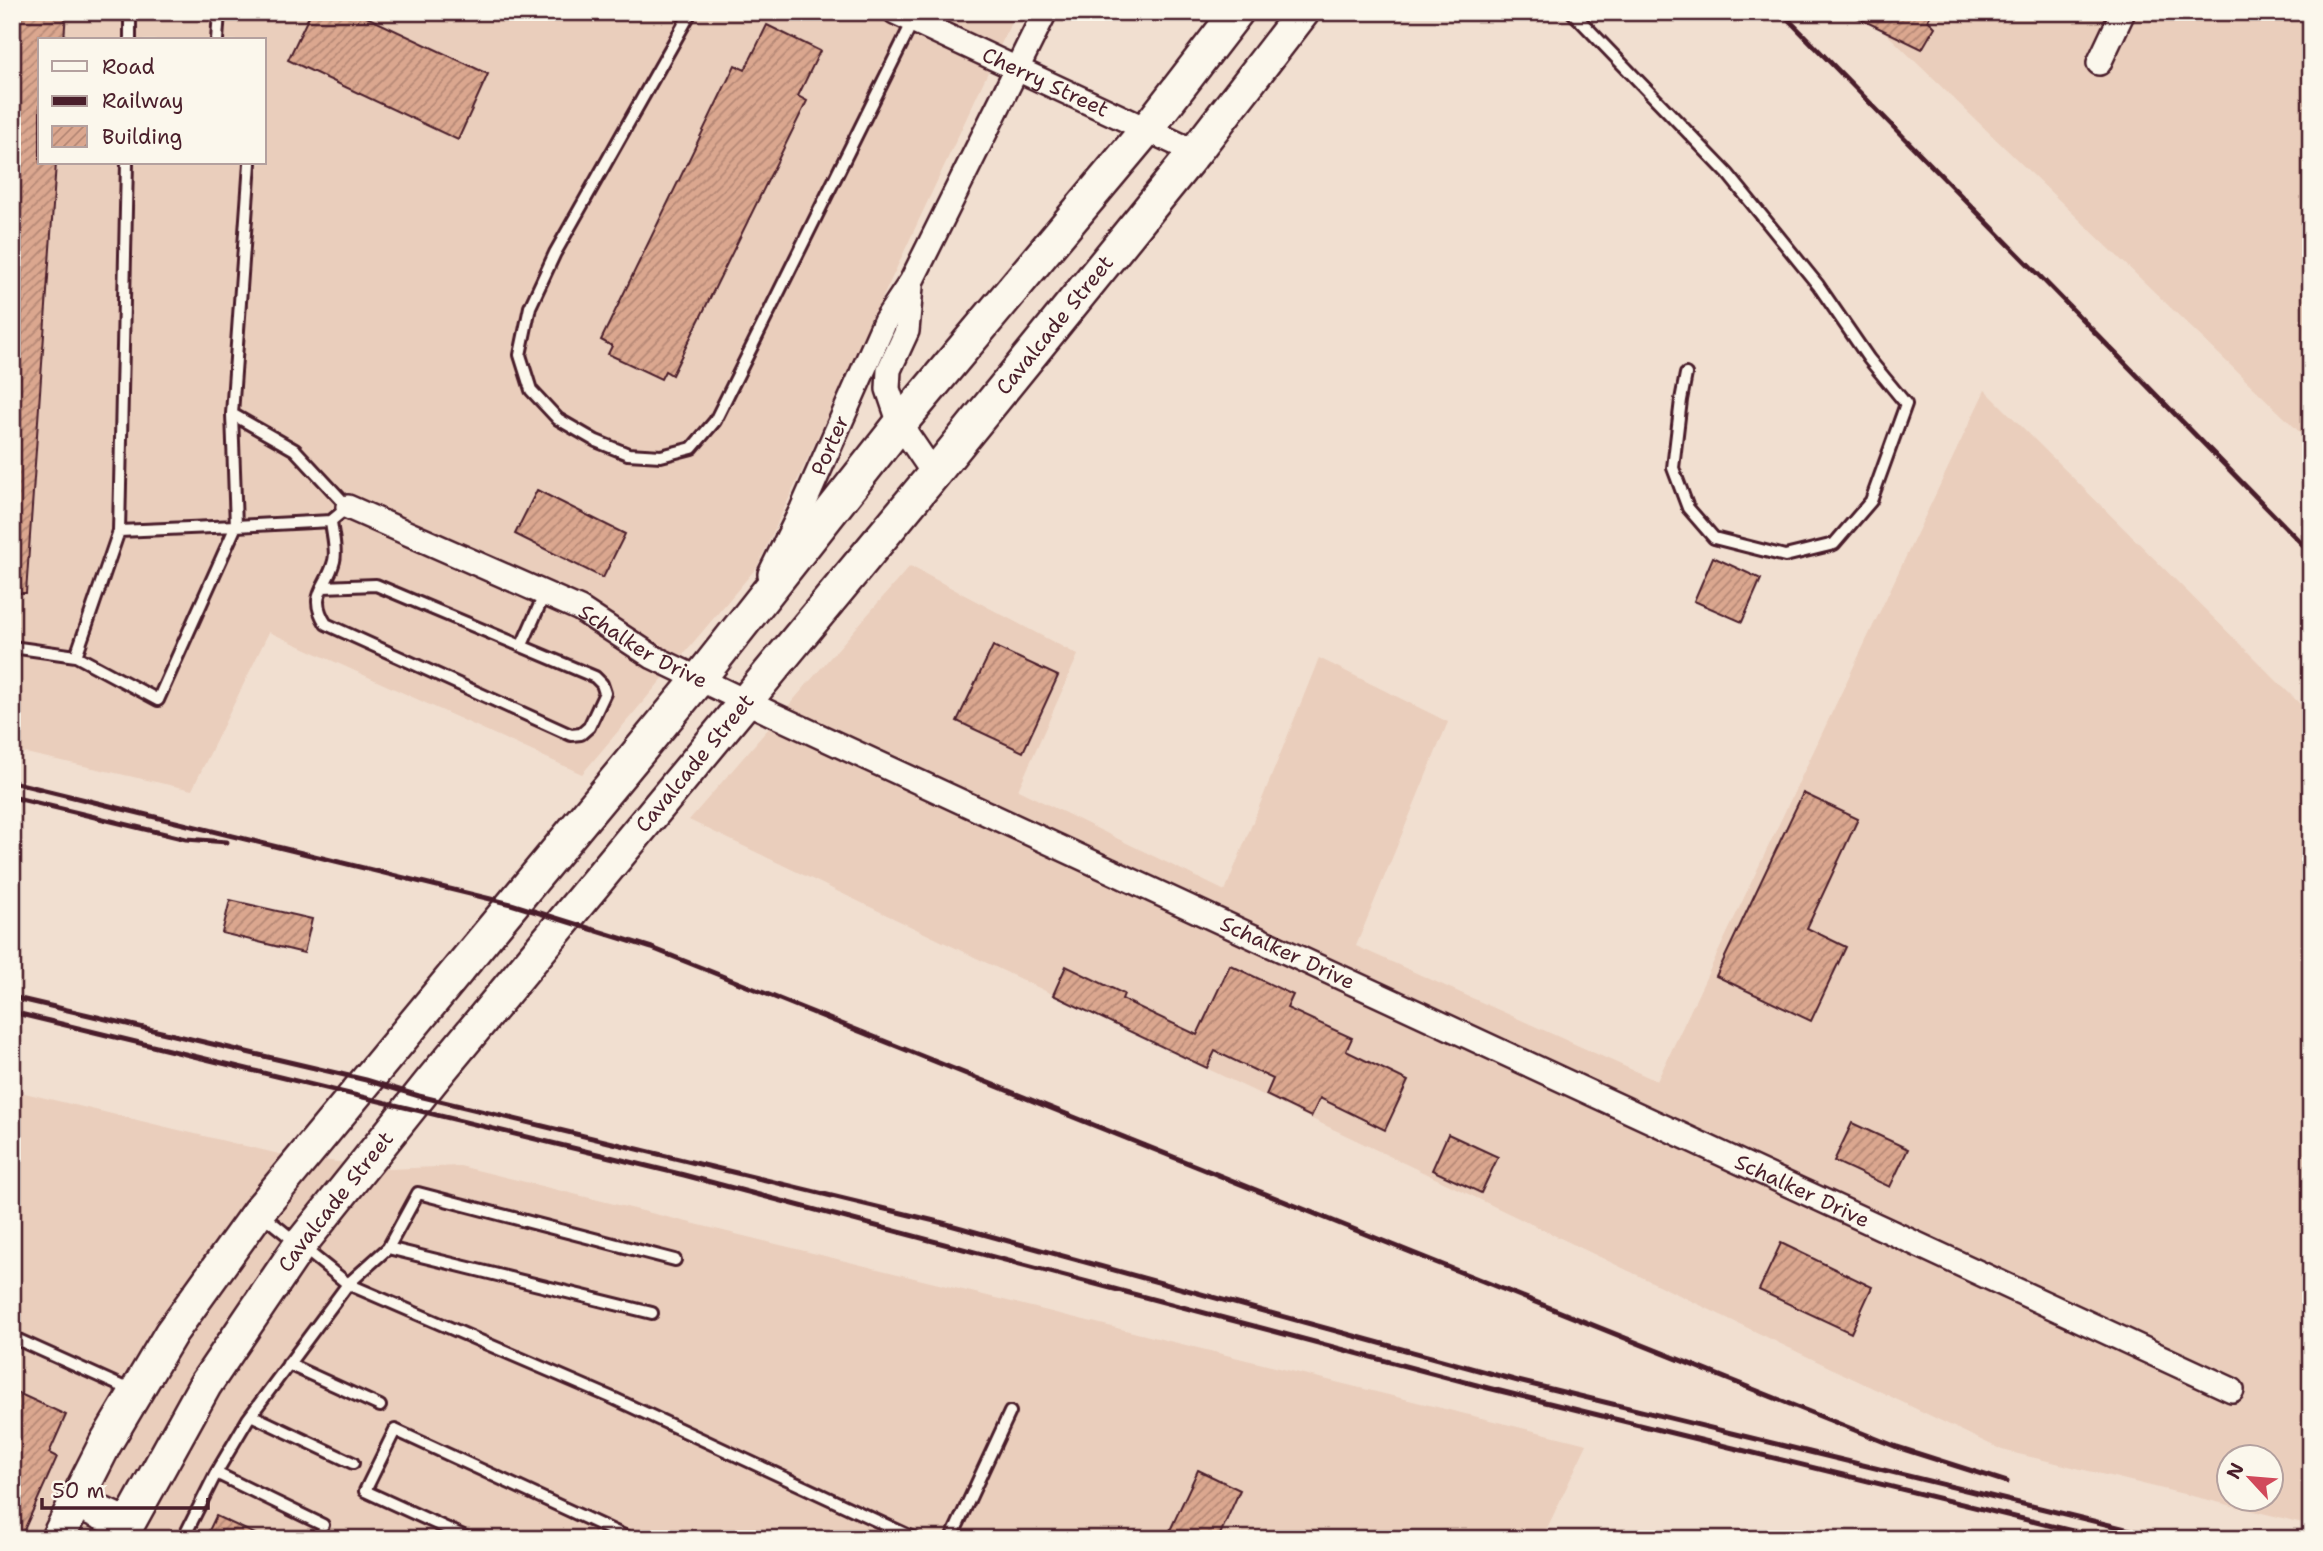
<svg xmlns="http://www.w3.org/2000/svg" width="2323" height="1551" viewBox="0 0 2323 1551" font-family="'Shantell Sans',sans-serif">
  <defs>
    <pattern id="building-hatch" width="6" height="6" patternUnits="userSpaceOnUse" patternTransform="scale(1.75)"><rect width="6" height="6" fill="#dba78f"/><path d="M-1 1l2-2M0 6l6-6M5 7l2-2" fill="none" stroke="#b48775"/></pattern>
  </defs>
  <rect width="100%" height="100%" fill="#f1dfd0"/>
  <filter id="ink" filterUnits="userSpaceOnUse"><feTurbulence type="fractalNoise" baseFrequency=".0143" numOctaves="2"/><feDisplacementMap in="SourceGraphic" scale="14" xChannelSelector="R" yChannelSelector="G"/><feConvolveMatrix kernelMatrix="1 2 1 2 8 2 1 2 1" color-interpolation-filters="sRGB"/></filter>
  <g filter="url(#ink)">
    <path fill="#eacebc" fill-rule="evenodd" d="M12,12H1016L757,567L582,774L269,632L192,790L12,750ZM40,40H264V163H40Z
      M1864,12H2311V443Z
      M1985,390L2311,715V1525L2002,1450L689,820L910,566L1078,655L1018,790L1225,891L1319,658L1448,722L1356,946L1657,1081ZM2228,1456H2270V1498H2228Z
      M12,1090L279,1154L389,1169L460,1166L1587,1444L1542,1539H12Z"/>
    <path fill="url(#building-hatch)" stroke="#4a1f2b" stroke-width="2" d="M12,12H66L64,40H40V163H56L26,593H12Z
      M311,12H356L488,74L458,140L288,60Z
      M1846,12H1932L1928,20L1935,27L1922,49Z
      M767,25L820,51L798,96L807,101L672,375L665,371L661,379L608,354L612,346L601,340L735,65L745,70Z
      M537,490L625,534L603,578L515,534Z
      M1713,557L1761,579L1742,622L1694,601Z
      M993,646L1058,676L1023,752L957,721Z
      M1803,793L1858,819L1807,928L1846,947L1811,1021L1716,976Z
      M230,900L312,919L304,953L222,933Z
      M1230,965L1293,995L1287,1008L1352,1038L1346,1051L1408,1081L1385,1130L1320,1098L1311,1117L1266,1095L1273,1079L1215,1051L1207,1068L1053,995L1066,966L1124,994L1122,999L1197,1035Z
      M1852,1123L1908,1149L1890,1187L1834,1161Z
      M1448,1134L1498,1157L1481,1193L1432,1170Z
      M1781,1243L1872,1287L1851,1333L1759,1290Z
      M18,1393L66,1415L49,1453L57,1457L20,1539H12V1406Z
      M1198,1470L1240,1490L1218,1539H1166Z
      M216,1516L266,1539H205Z"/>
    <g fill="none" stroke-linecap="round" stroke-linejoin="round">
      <defs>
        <path id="service" d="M691,12L555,253L530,307L520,355L531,390L558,419L596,441L628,454L661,456L692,448L715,421L913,21
          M1572,12L1728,174L1818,285L1869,359L1906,404L1871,501L1834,544L1785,556L1714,538L1688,508L1673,468L1681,400L1686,374
          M130,40V12
          M217,40L219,12
          M119,531L236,526L232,414
          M323,587L376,585L595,677L602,684L605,693L589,727L581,734L571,735L326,624C307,594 327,589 334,561C337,550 332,533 331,521
          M522,645L545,593
          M12,647L76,656L158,700L236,526L331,521L348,507L295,450L232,414L250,163
          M76,656L119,531L127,163
          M260,1213L348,1284L615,1399L916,1539
          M388,1248L652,1313
          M12,1337L132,1391
          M288,1364L380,1406
          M251,1415L353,1463
          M216,1473L323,1525
          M183,1539L216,1473L248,1419L348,1284L388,1248L418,1193L675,1260
          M470,1539L365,1491L395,1430L631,1539
          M951,1539L1010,1412"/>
        <g id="minor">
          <path id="s1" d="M895,12L1195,152"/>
          <path d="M2099,63L2123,12"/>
          <path d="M911,287L907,331L889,370L888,389L900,424L934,474"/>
          <path id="s2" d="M348,507L580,609L653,657L774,715L2232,1390"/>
          <path id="s3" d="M770,574L802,509L885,321L911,282L1045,12"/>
        </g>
        <g id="secondary">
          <path d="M75,1501L127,1525"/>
          <path d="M57,1539L105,1444L171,1333L258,1212L699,679L900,424L1147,129L1237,12"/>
          <path id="s4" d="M120,1539L205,1385L300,1245L433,1079L934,474L1195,152L1303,12"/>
        </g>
      </defs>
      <use href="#service" stroke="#4a1f2b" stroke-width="16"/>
      <use href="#minor" stroke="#4a1f2b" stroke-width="28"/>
      <use href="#secondary" stroke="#4a1f2b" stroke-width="37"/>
      <use href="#service" stroke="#fbf7ec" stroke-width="10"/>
      <use href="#minor" stroke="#fbf7ec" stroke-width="23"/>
      <use href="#secondary" stroke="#fbf7ec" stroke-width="32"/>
      <path stroke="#4a1f2b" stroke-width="5" d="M1781,12L2311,553
        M12,782L511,904L652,948L1897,1447L2007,1482
        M12,797L186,839L227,842
        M12,997L366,1080L419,1096L943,1223L1518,1381L2167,1539
        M12,1012L684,1175L1488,1388L2105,1539"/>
    </g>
  </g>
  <g text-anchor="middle" stroke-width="5" stroke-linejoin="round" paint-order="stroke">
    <g font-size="21" fill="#4a1f2b" stroke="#fbf7ec">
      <text dy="7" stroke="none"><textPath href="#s1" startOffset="166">Cherry Street</textPath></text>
      <text dy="7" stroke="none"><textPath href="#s4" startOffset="1535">Cavalcade Street</textPath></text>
      <text dy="7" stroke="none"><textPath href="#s3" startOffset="142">Porter</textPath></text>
      <text dy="7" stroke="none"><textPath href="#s2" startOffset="327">Schalker Drive</textPath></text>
      <text dy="7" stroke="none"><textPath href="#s4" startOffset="968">Cavalcade Street</textPath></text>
      <text dy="7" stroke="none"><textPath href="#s2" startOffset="1041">Schalker Drive</textPath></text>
      <text dy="7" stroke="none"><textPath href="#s2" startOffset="1608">Schalker Drive</textPath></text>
      <text dy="7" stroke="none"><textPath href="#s4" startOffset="401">Cavalcade Street</textPath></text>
    </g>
  </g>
  <rect width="2323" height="1551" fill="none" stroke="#fbf7ec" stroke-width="42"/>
  <rect x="21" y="21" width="2281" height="1509" fill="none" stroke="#4a1f2b" stroke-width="2.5" filter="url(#ink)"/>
  <rect x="38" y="38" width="228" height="126" fill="#fbf7ec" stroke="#b4a19f" stroke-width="2"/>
  <rect x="52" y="61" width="35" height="10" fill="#fbf7ec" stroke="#b4a19f" stroke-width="2"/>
  <text x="102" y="74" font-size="21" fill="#4a1f2b">Road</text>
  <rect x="52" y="96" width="35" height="10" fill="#4a1f2b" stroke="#b4a19f" stroke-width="2"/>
  <text x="102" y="108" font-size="21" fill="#4a1f2b">Railway</text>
  <rect x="52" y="126" width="35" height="21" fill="url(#building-hatch)" stroke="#b4a19f" stroke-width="2"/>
  <text x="102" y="144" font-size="21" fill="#4a1f2b">Building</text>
  <g transform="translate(2250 1478) rotate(296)"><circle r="33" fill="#fbf7ec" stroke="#b4a19f" stroke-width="2"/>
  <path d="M0-5L12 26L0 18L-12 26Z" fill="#d1495b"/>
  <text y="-10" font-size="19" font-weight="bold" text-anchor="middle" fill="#4a1f2b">N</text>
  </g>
  <path d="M42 1498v10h166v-10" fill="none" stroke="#4a1f2b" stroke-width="3.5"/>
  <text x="52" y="1498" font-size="21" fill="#4a1f2b" stroke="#fbf7ec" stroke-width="5" paint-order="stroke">50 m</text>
</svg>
